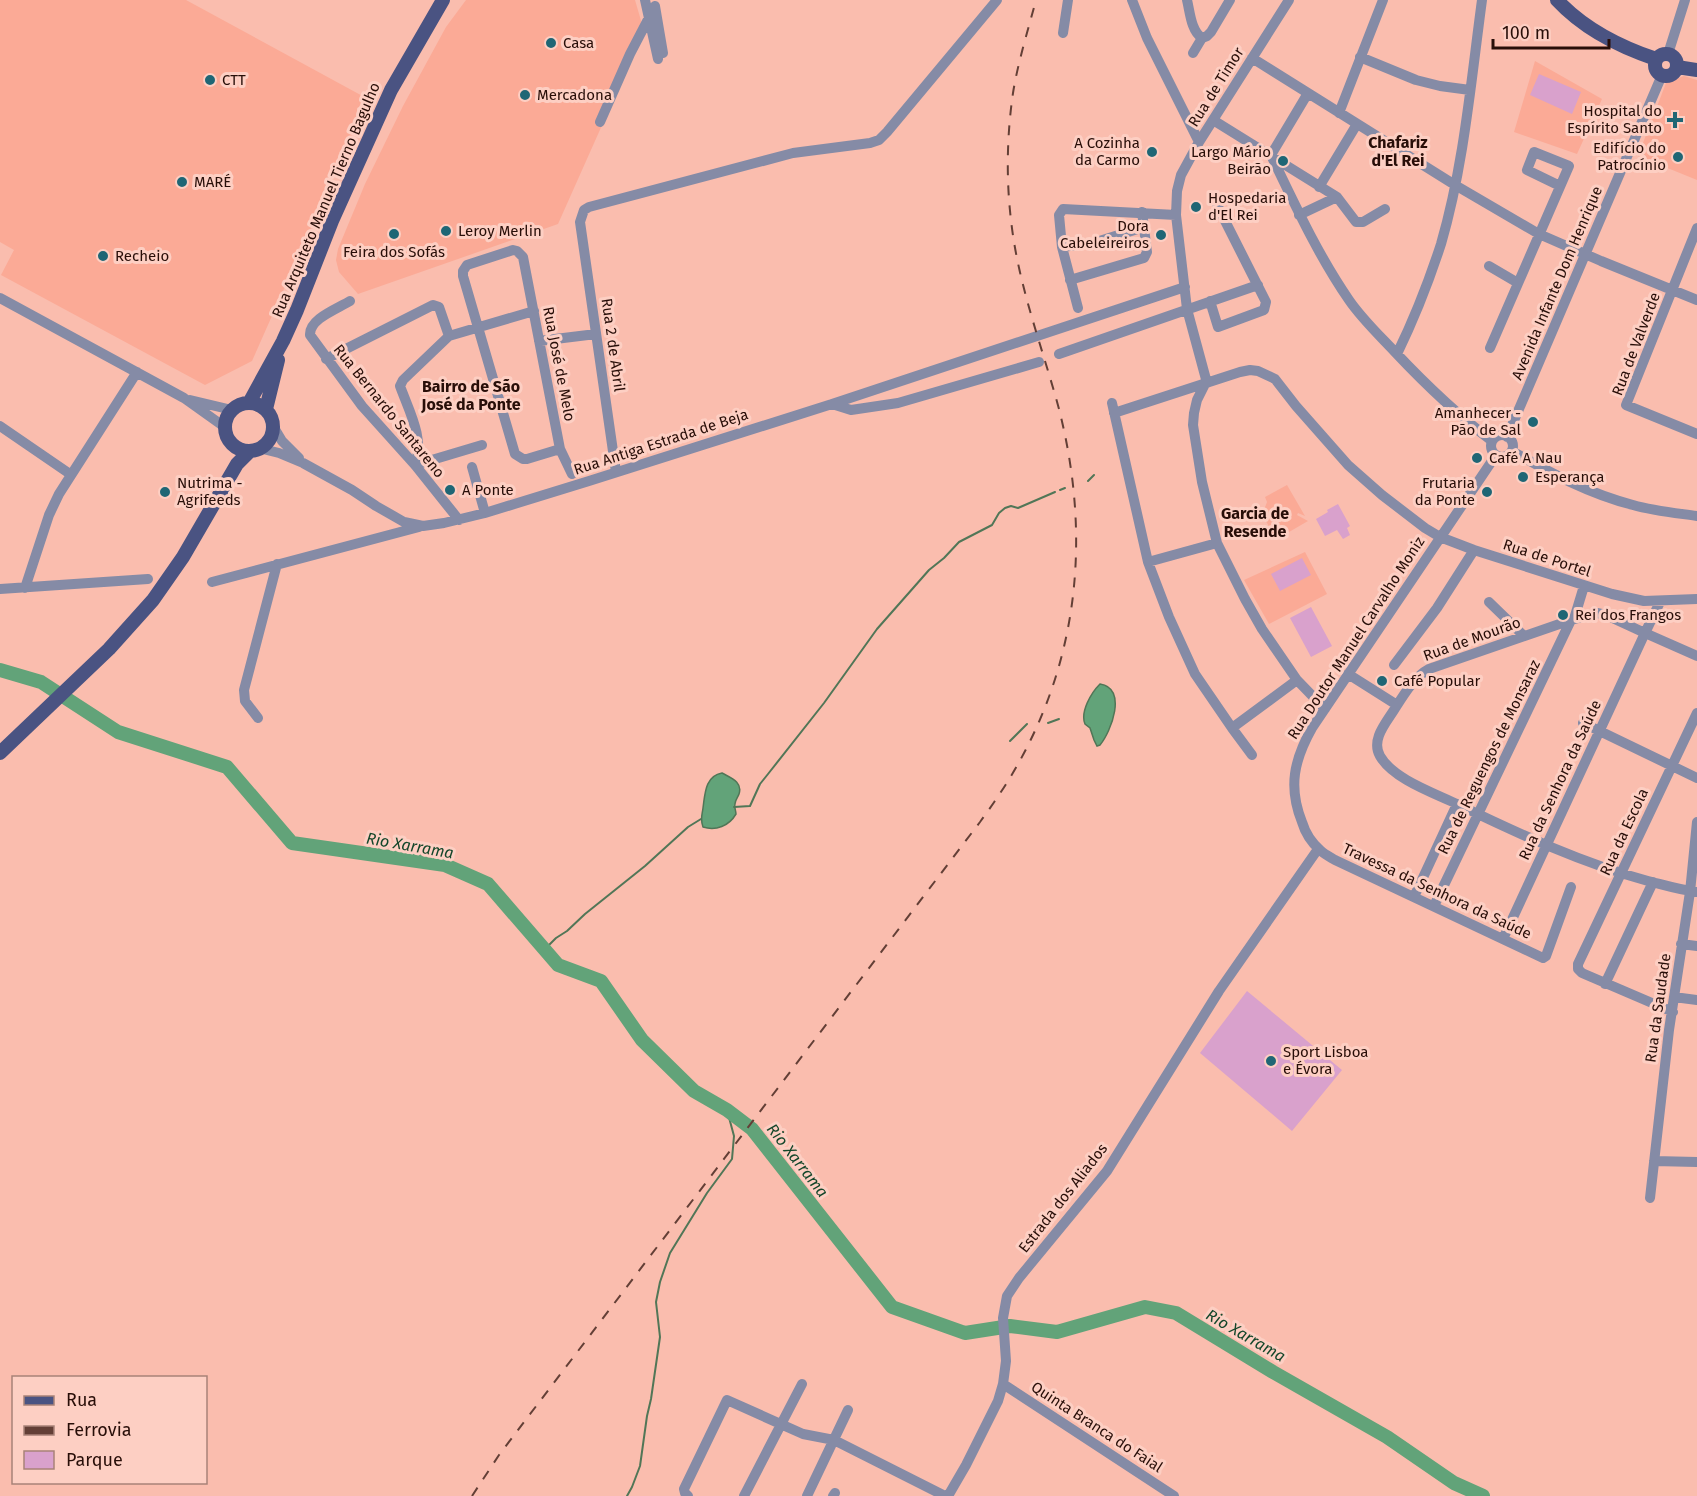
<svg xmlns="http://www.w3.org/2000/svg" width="1697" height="1496" viewBox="0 0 1697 1496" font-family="'Fira Sans',sans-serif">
  <rect width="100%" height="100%" fill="#fabdae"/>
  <path fill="#fbaa96" d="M0,0H186L368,99L252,361L205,385L1,275L14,250L0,242Z
    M466,0H635L644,31L558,224L358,294L339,272L336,260L338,249L365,184L403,106L446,27Z
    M1535,61L1602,99L1577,154L1514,132Z
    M1684,76L1697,80V180L1638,156L1666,83Z
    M1287,485L1305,516L1298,513L1297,515L1308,521L1277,539L1262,515L1267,502L1265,497Z
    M1305,552L1327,594L1269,624L1244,580Z"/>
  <path fill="#d9a1cc" d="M1539,74L1581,92L1572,114L1530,95Z
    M1338,504L1350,526L1347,528L1350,535L1343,539L1337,530L1325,536L1316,519L1328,512L1327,510Z
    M1302,558L1311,575L1280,591L1271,574Z
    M1311,607L1332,646L1311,657L1290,618Z
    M1247,991L1342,1070L1292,1131L1200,1053Z"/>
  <path fill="#62a379" stroke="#517657" stroke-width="1.5" d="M1100,684C1128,688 1111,732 1100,745L1097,746L1094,740L1090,728L1085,724C1080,712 1091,693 1100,684Z
    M722,773C731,778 743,782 739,794C738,797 735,800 735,804C734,807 736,811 736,814C729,826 716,831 703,827C700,819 702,816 703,808C705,794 705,776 722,773Z"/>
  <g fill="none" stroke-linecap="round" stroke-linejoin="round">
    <path stroke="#517657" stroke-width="2" d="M1088,481L1094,475
      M1060,490L1065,488
      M1048,723L1059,719
      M1010,741L1027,724
      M734,807L750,806L760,784L768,774L824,703L877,629L929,570L944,558L959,542L992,525L999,513L1005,508L1011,506L1018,508L1055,492
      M540,944L544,946L549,945L556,938L567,931L585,914L645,866L688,827L701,819
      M627,1496L632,1487L640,1466L647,1416L651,1399L660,1337L656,1302L660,1282L670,1253L707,1193L732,1159L734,1136L727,1110"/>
    <path stroke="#62a379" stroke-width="14" d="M0,670L41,682L118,732L227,767L292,843L445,865L488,884L558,965L601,981L642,1040L694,1091L727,1110L752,1129L892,1307L965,1333L1010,1326L1057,1332L1145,1307L1176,1313L1273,1372L1387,1437L1454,1483L1483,1496"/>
    <path stroke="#858ba6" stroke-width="10" d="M645,0L658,59
      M1132,0L1147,38L1199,142
      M1187,0C1190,12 1191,31 1202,38
      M655,6L663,53
      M1063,33L1068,0
      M1193,53L1202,38L1207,36L1211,32L1230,0
      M1668,54L1685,0
      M1360,57L1416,80L1440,86L1470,90
      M1252,58L1455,185L1539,234L1601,261L1697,300
      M1339,113L1383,0
      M1213,120L1337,197L1356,222H1363L1385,209
      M600,122L630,54L655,6
      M1271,155C1295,205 1318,255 1349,300C1362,319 1379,335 1395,352C1427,386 1455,413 1492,441
      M1271,155L1308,93
      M1319,187L1357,124
      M1299,215L1337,197
      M1697,228L1626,405L1697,434
      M1062,247L1093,243L1144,227
      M1489,266L1518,283
      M1070,280L1144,258L1147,252L1142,212
      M0,298L184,398L226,428
      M350,301C337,309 309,319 310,335L362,406L415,465L459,520
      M1210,301L1218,327L1264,310L1266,302L1216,203
      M1078,308L1062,247L1059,215L1063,209L1176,215
      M539,341L596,334
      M1490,348L1569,166L1534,152L1527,170L1560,186
      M1059,354L1258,285
      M1397,354C1414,319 1429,281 1441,244C1464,165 1471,81 1482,0
      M326,359L433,305L439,307L449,336
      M1207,383L1187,309L1176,215L1177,191L1181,175L1199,142L1289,0
      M1205,384L1197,400L1194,413L1193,425L1202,482L1217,543L1245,599L1262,629L1297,680L1325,709
      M190,400L232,410
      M1112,403L1148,562L1169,617L1195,674L1232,728L1297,680
      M832,404L851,410L898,403L1039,362
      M1114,413L1240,372L1250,370L1258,371L1275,379L1296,406L1348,465L1382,495L1425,528L1440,537L1474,550L1612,594L1644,601L1697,599
      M0,426L70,474
      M273,426L282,441L299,458
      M1491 446a11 11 0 1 1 22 0a11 11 0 1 1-22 0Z
      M1507,437L1662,75
      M259,448L279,453L303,463L352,490L376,506L404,522L423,526L444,523L485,513L589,481L832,404L1185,287
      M560,449L527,459H523L515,454L463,276V271L467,265L513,250L517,251L523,257L560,449L572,474
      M1512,451C1550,473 1590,494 1633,505C1654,511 1676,513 1697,516
      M1496,455L1312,728C1294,760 1288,787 1302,822C1305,832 1312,843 1320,850C1324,854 1330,857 1335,860L1543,958L1546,956L1571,887
      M415,465C425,439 409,411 400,386L403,380L449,336L534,311
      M415,465L482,445
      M472,467L485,513
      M616,472L580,222L584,210L589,207L793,153L870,143L879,140L887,132L997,0
      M1148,562L1217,543
      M212,582L419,527
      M25,588L49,515L59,494L137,372
      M0,589L148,579
      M1489,602L1524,636
      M1660,602L1645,633L1606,615L1597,613L1571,620L1429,669C1414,677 1403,696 1394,710C1385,724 1371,740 1380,756C1393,779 1434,793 1457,804C1519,834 1582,863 1648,881C1664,885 1680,890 1697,892
      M1574,619L1584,586
      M1394,665L1437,608L1474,550
      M1348,674L1397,705
      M258,718L245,701L244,690L277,564
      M1583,723L1697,778
      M1232,728L1252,755
      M1414,897L1457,804
      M1434,906L1571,620
      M1503,939L1645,633L1697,656
      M1681,944L1697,946
      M1605,984L1653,882
      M1674,997L1697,1000
      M1673,1012L1582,973L1578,969V964L1697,713
      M1654,1161L1697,1162
      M1650,1198L1669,1030L1690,892L1697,822
      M1003,1384L1174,1496
      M688,1496L685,1493L684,1489L727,1400L803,1434L834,1440L945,1496
      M744,1496L802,1384
      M807,1496L848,1410
      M833,1496L835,1493
      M948,1496L966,1465L998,1401L1003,1384L1006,1361L1003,1318L1007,1296L1019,1278L1107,1171L1219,991L1318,849"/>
    <path stroke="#4a5382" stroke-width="14" d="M1557,0C1584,29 1620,47 1656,59
      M1655 65a11 11 0 1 1 22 0a11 11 0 1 1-22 0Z
      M1677,67L1697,70
      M249,403L283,341L297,310L332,221L391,90L443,0
      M225 427a24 24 0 1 1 48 0a24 24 0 1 1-48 0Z
      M266,409L278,360
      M0,753L109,649L153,600L183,557L237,464L250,451"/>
    <path stroke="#633f36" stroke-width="2" stroke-dasharray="10 10" stroke-linecap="butt" d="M472,1496L499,1455L980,822C996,800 1011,778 1024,753C1081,645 1089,527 1059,409C1042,346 1018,285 1011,220C1006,178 1007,134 1013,93C1018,62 1028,30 1036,0"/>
  </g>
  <g fill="#1f6675" stroke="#fdcfc3" stroke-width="2">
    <circle cx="551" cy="43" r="6"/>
    <circle cx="210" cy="80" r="6"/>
    <circle cx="525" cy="95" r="6"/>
    <path d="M1672 111h6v6h6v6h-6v6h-6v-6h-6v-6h6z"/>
    <circle cx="1152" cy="152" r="6"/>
    <circle cx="1678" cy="157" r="6"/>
    <circle cx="1283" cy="161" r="6"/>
    <circle cx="182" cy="182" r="6"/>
    <circle cx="1196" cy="207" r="6"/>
    <circle cx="446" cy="231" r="6"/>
    <circle cx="394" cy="234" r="6"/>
    <circle cx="1161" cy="235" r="6"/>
    <circle cx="103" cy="256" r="6"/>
    <circle cx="1533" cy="422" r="6"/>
    <circle cx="1477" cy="458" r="6"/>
    <circle cx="1523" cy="477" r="6"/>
    <circle cx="450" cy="490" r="6"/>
    <circle cx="165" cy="492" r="6"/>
    <circle cx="1487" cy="492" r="6"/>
    <circle cx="1563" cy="615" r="6"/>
    <circle cx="1382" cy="681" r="6"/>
    <circle cx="1271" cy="1061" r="6"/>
  </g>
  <g text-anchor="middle" stroke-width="6" stroke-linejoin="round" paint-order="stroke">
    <g font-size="15" fill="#280e08" stroke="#fdcfc3" text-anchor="start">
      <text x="563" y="48">Casa</text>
      <text x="222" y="85">CTT</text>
      <text x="537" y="100">Mercadona</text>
      <text x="1662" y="116" text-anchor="end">Hospital do<tspan x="1662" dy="17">Espírito Santo</tspan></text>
      <text x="1140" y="148" text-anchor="end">A Cozinha<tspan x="1140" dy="17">da Carmo</tspan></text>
      <text x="1666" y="153" text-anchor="end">Edifício do<tspan x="1666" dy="17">Patrocínio</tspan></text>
      <text x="1271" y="157" text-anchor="end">Largo Mário<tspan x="1271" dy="17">Beirão</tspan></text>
      <text x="194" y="187">MARÉ</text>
      <text x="1208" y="203">Hospedaria<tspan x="1208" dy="17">d'El Rei</tspan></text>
      <text x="1149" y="231" text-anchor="end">Dora<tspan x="1149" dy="17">Cabeleireiros</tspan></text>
      <text x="458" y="236">Leroy Merlin</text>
      <text x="394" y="257" text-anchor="middle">Feira dos Sofás</text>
      <text x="115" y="261">Recheio</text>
      <text x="1521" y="418" text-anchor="end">Amanhecer -<tspan x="1521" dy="17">Pão de Sal</tspan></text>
      <text x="1489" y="463">Café A Nau</text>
      <text x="1535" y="482">Esperança</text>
      <text x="177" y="488">Nutrima -<tspan x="177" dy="17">Agrifeeds</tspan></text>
      <text x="1475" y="488" text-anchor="end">Frutaria<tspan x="1475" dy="17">da Ponte</tspan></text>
      <text x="462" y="495">A Ponte</text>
      <text x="1575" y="620">Rei dos Frangos</text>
      <text x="1394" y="686">Café Popular</text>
      <text x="1283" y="1057">Sport Lisboa<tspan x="1283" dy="17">e Évora</tspan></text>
    </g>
    <g font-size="15" fill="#280e08" stroke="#fdcfc3">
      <text transform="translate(1216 87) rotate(-58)" y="5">Rua de Timor</text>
      <text transform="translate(326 200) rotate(-67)" y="5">Rua Arquiteto Manuel Tierno Bagulho</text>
      <text transform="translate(1557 283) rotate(-67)" y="5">Avenida Infante Dom Henrique</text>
      <text transform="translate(1636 344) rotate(-69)" y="5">Rua de Valverde</text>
      <text transform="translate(613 345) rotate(82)" y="5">Rua 2 de Abril</text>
      <text transform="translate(559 364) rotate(79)" y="5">Rua José de Melo</text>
      <text transform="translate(389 411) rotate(51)" y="5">Rua Bernardo Santareno</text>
      <text transform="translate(661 442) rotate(-18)" y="5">Rua Antiga Estrada de Beja</text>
      <text transform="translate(1547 558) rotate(18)" y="5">Rua de Portel</text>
      <text transform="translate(1356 638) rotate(-57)" y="5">Rua Doutor Manuel Carvalho Moniz</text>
      <text transform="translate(1472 639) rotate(-20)" y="5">Rua de Mourão</text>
      <text transform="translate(1489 757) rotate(-64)" y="5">Rua de Reguengos de Monsaraz</text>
      <text transform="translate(1560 780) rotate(-65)" y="5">Rua da Senhora da Saúde</text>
      <text transform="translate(1624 832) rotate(-65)" y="5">Rua da Escola</text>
      <text transform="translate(1437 891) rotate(25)" y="5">Travessa da Senhora da Saúde</text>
      <text transform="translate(1658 1008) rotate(-82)" y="5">Rua da Saudade</text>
      <text transform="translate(1063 1198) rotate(-52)" y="5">Estrada dos Aliados</text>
      <text transform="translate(1097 1427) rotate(33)" y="5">Quinta Branca do Faial</text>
    </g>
    <g font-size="16" font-weight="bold" fill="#280e08" stroke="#fdcfc3">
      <text x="1398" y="148">Chafariz<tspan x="1398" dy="18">d'El Rei</tspan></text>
      <text x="471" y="392">Bairro de São<tspan x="471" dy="18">José da Ponte</tspan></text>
      <text x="1255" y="519">Garcia de<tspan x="1255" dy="18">Resende</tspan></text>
    </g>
    <g font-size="16" font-style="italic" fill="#14462a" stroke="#fdcfc3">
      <text transform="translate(410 845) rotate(10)" y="6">Rio Xarrama</text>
      <text transform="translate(798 1160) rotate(52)" y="6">Rio Xarrama</text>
      <text transform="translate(1246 1335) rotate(30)" y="6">Rio Xarrama</text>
    </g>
  </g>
  <rect x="12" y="1376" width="195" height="108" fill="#fdcfc3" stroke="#a88278" stroke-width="1.5"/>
  <rect x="24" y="1396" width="30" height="9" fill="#4a5382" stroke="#a88278" stroke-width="1.5"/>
  <text x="66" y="1406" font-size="18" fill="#280e08">Rua</text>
  <rect x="24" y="1426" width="30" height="9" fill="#633f36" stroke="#a88278" stroke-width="1.5"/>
  <text x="66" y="1436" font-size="18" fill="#280e08">Ferrovia</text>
  <rect x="24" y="1451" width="30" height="18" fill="#d9a1cc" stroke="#a88278" stroke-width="1.5"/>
  <text x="66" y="1466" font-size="18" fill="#280e08">Parque</text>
  <path d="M1493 39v9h116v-9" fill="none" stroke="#280e08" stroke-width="3"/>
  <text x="1502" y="39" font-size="18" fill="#280e08" stroke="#fdcfc3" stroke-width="4.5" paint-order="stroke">100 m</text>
</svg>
